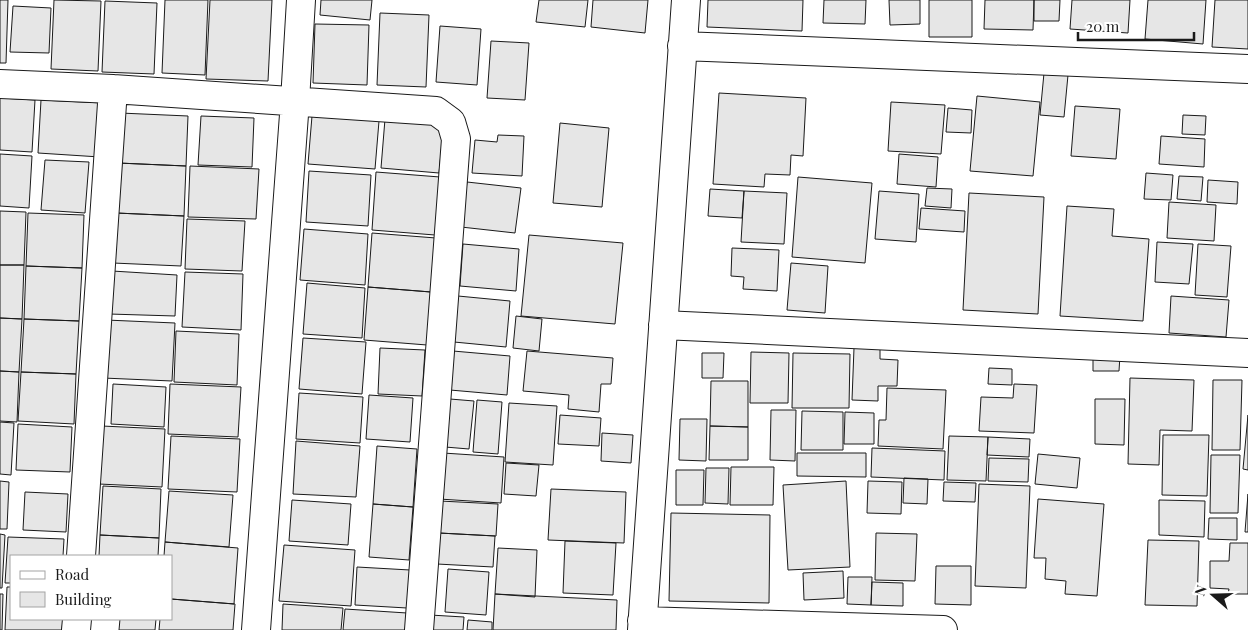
<svg xmlns="http://www.w3.org/2000/svg" width="1248" height="630" viewBox="0 0 1248 630" font-family="'Playfair Display',serif">
  <rect width="100%" height="100%" fill="#fff"/>
  <path fill="#e6e6e6" stroke="#1a1a1a" d="M0,0H8L6,63H0Z
    M54,0L101,1L98,71L51,69Z
    M165,0H208L205,75L162,73Z
    M210,0H272L268,81L206,79Z
    M321,0H372L370,20L320,15Z
    M539,0H588L585,27L536,22Z
    M593,0H648L645,33L591,27Z
    M708,0H803L802,31L707,27Z
    M824,0H866L865,24L823,23Z
    M889,0H920V24L890,25Z
    M929,0H972V37H929Z
    M985,0H1034L1033,30L984,29Z
    M1034,0H1060L1059,21H1034Z
    M1072,0H1130L1128,33L1070,29Z
    M1148,0H1206L1203,44L1145,39Z
    M1215,0H1248V49L1212,47Z
    M105,1L157,3L154,74L102,72Z
    M13,6L51,8L49,53L10,52Z
    M380,13L429,15L426,87L377,85Z
    M315,24L369,25L367,85L313,83Z
    M440,26L481,29L477,85L436,82Z
    M491,41L529,43L525,100L487,98Z
    M1044,73L1068,75L1064,117L1040,115Z
    M719,93L806,98L803,156L791,155L790,175L765,174L764,187L713,184Z
    M977,96L1040,102L1033,176L970,171Z
    M0,98L35,100L32,152L0,150Z
    M41,100L103,103L100,157L38,153Z
    M891,102L945,105L941,154L888,151Z
    M1075,106L1120,109L1116,159L1071,156Z
    M948,108L972,110L971,133L946,132Z
    M120,113L188,116L186,166L118,163Z
    M1183,115L1206,116L1205,135L1182,134Z
    M201,116L254,118L252,167L198,165Z
    M312,116L379,121L375,169L308,164Z
    M385,119L444,124L439,173L381,168Z
    M560,123L609,128L602,207L553,203Z
    M498,135L524,136L522,176L472,173L475,140L497,142Z
    M1161,136L1205,139L1204,167L1159,164Z
    M0,154L32,156L29,208L0,206Z
    M899,154L938,157L936,187L897,184Z
    M45,160L89,162L85,213L41,210Z
    M118,163L186,166L184,216L116,213Z
    M190,166L259,169L256,219L188,217Z
    M309,171L371,175L368,226L306,222Z
    M376,172L440,177L435,235L372,230Z
    M1146,173L1173,175L1171,200L1144,199Z
    M1179,176L1203,177L1201,201L1177,199Z
    M798,177L872,183L865,263L792,257Z
    M1208,180L1238,182L1237,204L1207,202Z
    M467,182L521,188L515,233L461,227Z
    M927,188L952,189L951,208L925,206Z
    M710,189L744,191L742,218L708,216Z
    M744,191L787,193L784,244L741,242Z
    M879,191L919,194L916,242L875,239Z
    M969,193L1044,197L1038,314L963,310Z
    M1169,202L1216,205L1214,241L1167,238Z
    M1067,206L1114,209L1112,236L1149,239L1143,321L1060,316Z
    M921,208L965,211L964,232L919,229Z
    M0,211L26,212L24,265H0Z
    M28,213L84,215L82,268L26,266Z
    M116,213L184,216L181,266L113,263Z
    M187,219L245,221L242,271L185,269Z
    M304,229L368,234L365,285L300,280Z
    M372,233L436,238L431,292L368,287Z
    M529,235L623,243L615,324L521,316Z
    M1157,242L1193,244L1189,284L1155,282Z
    M463,244L519,249L516,291L460,286Z
    M1198,244L1231,246L1227,297L1195,295Z
    M732,248L779,250L777,291L743,289L744,277L731,276Z
    M791,263L828,266L825,313L787,310Z
    M0,265H24L22,319L0,318Z
    M26,266L82,268L79,321L24,319Z
    M112,271L177,275L175,316L109,314Z
    M185,272L243,274L241,330L182,327Z
    M307,283L365,288L362,338L303,334Z
    M368,287L431,292L427,345L364,340Z
    M458,296L510,301L506,347L454,342Z
    M1171,296L1229,300L1226,337L1169,333Z
    M516,316L542,319L539,351L513,348Z
    M0,318L22,319L19,372L0,371Z
    M24,319L79,321L76,374L21,372Z
    M106,320L175,323L172,381L103,378Z
    M176,331L239,334L237,385L174,382Z
    M303,338L366,342L362,394L299,389Z
    M380,348L425,350L422,396L378,394Z
    M854,348L880,349V359L898,360L897,386H878V401L852,400Z
    M453,351L510,356L507,395L450,390Z
    M527,351L613,358L611,384H601L599,412L568,409L569,395L523,391Z
    M751,352L789,353L788,403H750Z
    M702,353H724L723,378H702Z
    M793,353L850,354L849,408H792Z
    M1093,355H1120L1119,371H1093Z
    M989,368L1012,369V385L988,384Z
    M0,371L19,372L17,422L0,421Z
    M21,372L76,374L74,424L18,421Z
    M1130,378L1194,380L1192,431L1160,430L1159,465L1128,464Z
    M1213,380H1242L1240,450H1212Z
    M711,381H748V427L710,426Z
    M113,384L166,387L164,427L111,424Z
    M170,384L241,387L238,437L168,434Z
    M1014,384L1037,385L1034,433L979,431L981,397L1013,398Z
    M887,388L946,390L943,449L878,446L879,420H886Z
    M299,393L363,397L360,443L296,439Z
    M369,395L413,398L410,442L366,439Z
    M450,399L474,401L469,449L445,447Z
    M1095,399H1125L1124,445L1095,444Z
    M477,400L502,402L498,454L473,452Z
    M509,403L557,406L553,465L505,462Z
    M771,410H796L795,461L770,460Z
    M802,411L843,412V450H801Z
    M845,412L874,413V444H844Z
    M560,415L601,418L599,446L558,444Z
    M1248,415V470L1243,469Z
    M680,419H707L706,461L679,460Z
    M0,422L14,423L11,475L0,474Z
    M18,424L72,427L70,472L16,470Z
    M102,426L165,429L162,487L99,484Z
    M710,426L748,427V460H709Z
    M602,433L633,435L631,463L601,461Z
    M1163,435H1209L1207,496L1162,495Z
    M171,436L240,439L237,492L168,489Z
    M949,436L988,437L986,481L947,480Z
    M988,437L1030,439L1029,457L987,455Z
    M296,441L360,446L356,497L293,494Z
    M377,446L417,449L413,507L373,504Z
    M872,448L945,451L944,480L871,477Z
    M443,453L504,457L501,503L439,499Z
    M797,453H866V477L797,476Z
    M1038,454L1080,458L1077,488L1035,484Z
    M1211,455H1240L1238,513H1210Z
    M989,458L1029,459L1028,482L988,481Z
    M506,463L539,465L536,496L504,494Z
    M731,467H774L773,505H730Z
    M706,468H729L728,504L705,503Z
    M676,470H704L703,505H676Z
    M904,478L928,479L927,504L903,503Z
    M0,481L9,482L7,529H0Z
    M846,481L850,567L788,570L783,485Z
    M868,481L902,482L901,514L867,513Z
    M944,482L976,483L975,502L943,501Z
    M979,484L1030,486L1026,588L975,586Z
    M103,486L161,489L159,538L100,535Z
    M551,489L626,492L624,543L548,540Z
    M169,491L233,495L229,547L165,542Z
    M25,492L68,494L66,532L23,530Z
    M1248,494V532H1245Z
    M1038,499L1104,504L1097,596L1065,594L1066,581L1045,579L1046,558H1034Z
    M292,500L351,504L348,545L289,541Z
    M1159,500L1205,501L1204,537L1159,535Z
    M440,501L498,504L496,536L439,533Z
    M373,504L413,507L409,560L369,557Z
    M671,513L770,515L769,603L669,601Z
    M1209,518H1237V540L1208,539Z
    M439,533L495,536L493,567L437,564Z
    M876,533L917,534L915,581L875,580Z
    M0,534L5,535L2,588H0Z
    M100,535L159,538L158,556H99Z
    M8,537L64,539L63,556H11V583H5Z
    M1148,540L1199,541L1197,606L1145,605Z
    M565,541L616,543L613,595L563,593Z
    M165,542L238,548L234,604L171,599V556H164Z
    M1230,543H1248V594H1228L1229,589L1210,588V561H1229Z
    M284,545L355,550L351,606L279,601Z
    M498,548L537,550L535,597L495,594Z
    M936,566H971V605L935,604Z
    M357,567L410,570L407,608L355,605Z
    M448,569L489,572L486,615L445,612Z
    M843,571L844,598L804,600L803,573Z
    M848,577H872L871,605L847,604Z
    M872,582L903,583V606L871,605Z
    M7,587H11V619H63L62,630H5Z
    M0,594H3L2,630H0Z
    M495,594L617,600L616,630H493Z
    M171,599L235,604L233,630H159L160,619H171Z
    M283,604L343,608L341,630H282Z
    M345,609L407,613L406,630H343Z
    M430,615L464,617L463,630H430Z
    M120,619H156L155,630H119Z
    M468,620L492,622V630H467Z"/>
  <g fill="none" stroke-linecap="round" stroke-linejoin="round">
    <defs>
      <path id="minor" d="M682,46L1248,69
        M0,84L113,89L436,111L451,122L456,139L419,630
        M663,325L1248,353
        M81,556L113,89
        M642,621L943,630
        M76,630L77,619
        M256,630L295,101L301,0
        M642,630L686,0"/>
    </defs>
    <use href="#minor" stroke="#1a1a1a" stroke-width="30"/>
    <use href="#minor" stroke="#fff" stroke-width="28"/>
  </g>
  <rect x="10" y="555" width="162" height="65" fill="#ffffff" stroke="#a3a3a3"/>
  <rect x="20" y="571" width="25" height="8" fill="#ffffff" stroke="#a3a3a3"/>
  <text x="55" y="580" font-size="15" fill="#1a1a1a">Road</text>
  <rect x="20" y="592" width="25" height="15" fill="#e6e6e6" stroke="#a3a3a3"/>
  <text x="55" y="605" font-size="15" fill="#1a1a1a">Building</text>
  <g transform="translate(1213 595) rotate(290)" stroke="#ffffff" stroke-width="4" paint-order="stroke">
  <path d="M0-4L9 19L0 12L-9 19Z" fill="#1a1a1a"/>
  <text y="-8" font-size="14" font-weight="bold" text-anchor="middle" fill="#1a1a1a">N</text>
  </g>
  <path d="M1078 32v8h116v-8" fill="none" stroke="#1a1a1a" stroke-width="2.5"/>
  <text x="1086" y="32" font-size="15" fill="#1a1a1a" stroke="#ffffff" stroke-width="4" paint-order="stroke">20 m</text>
</svg>
